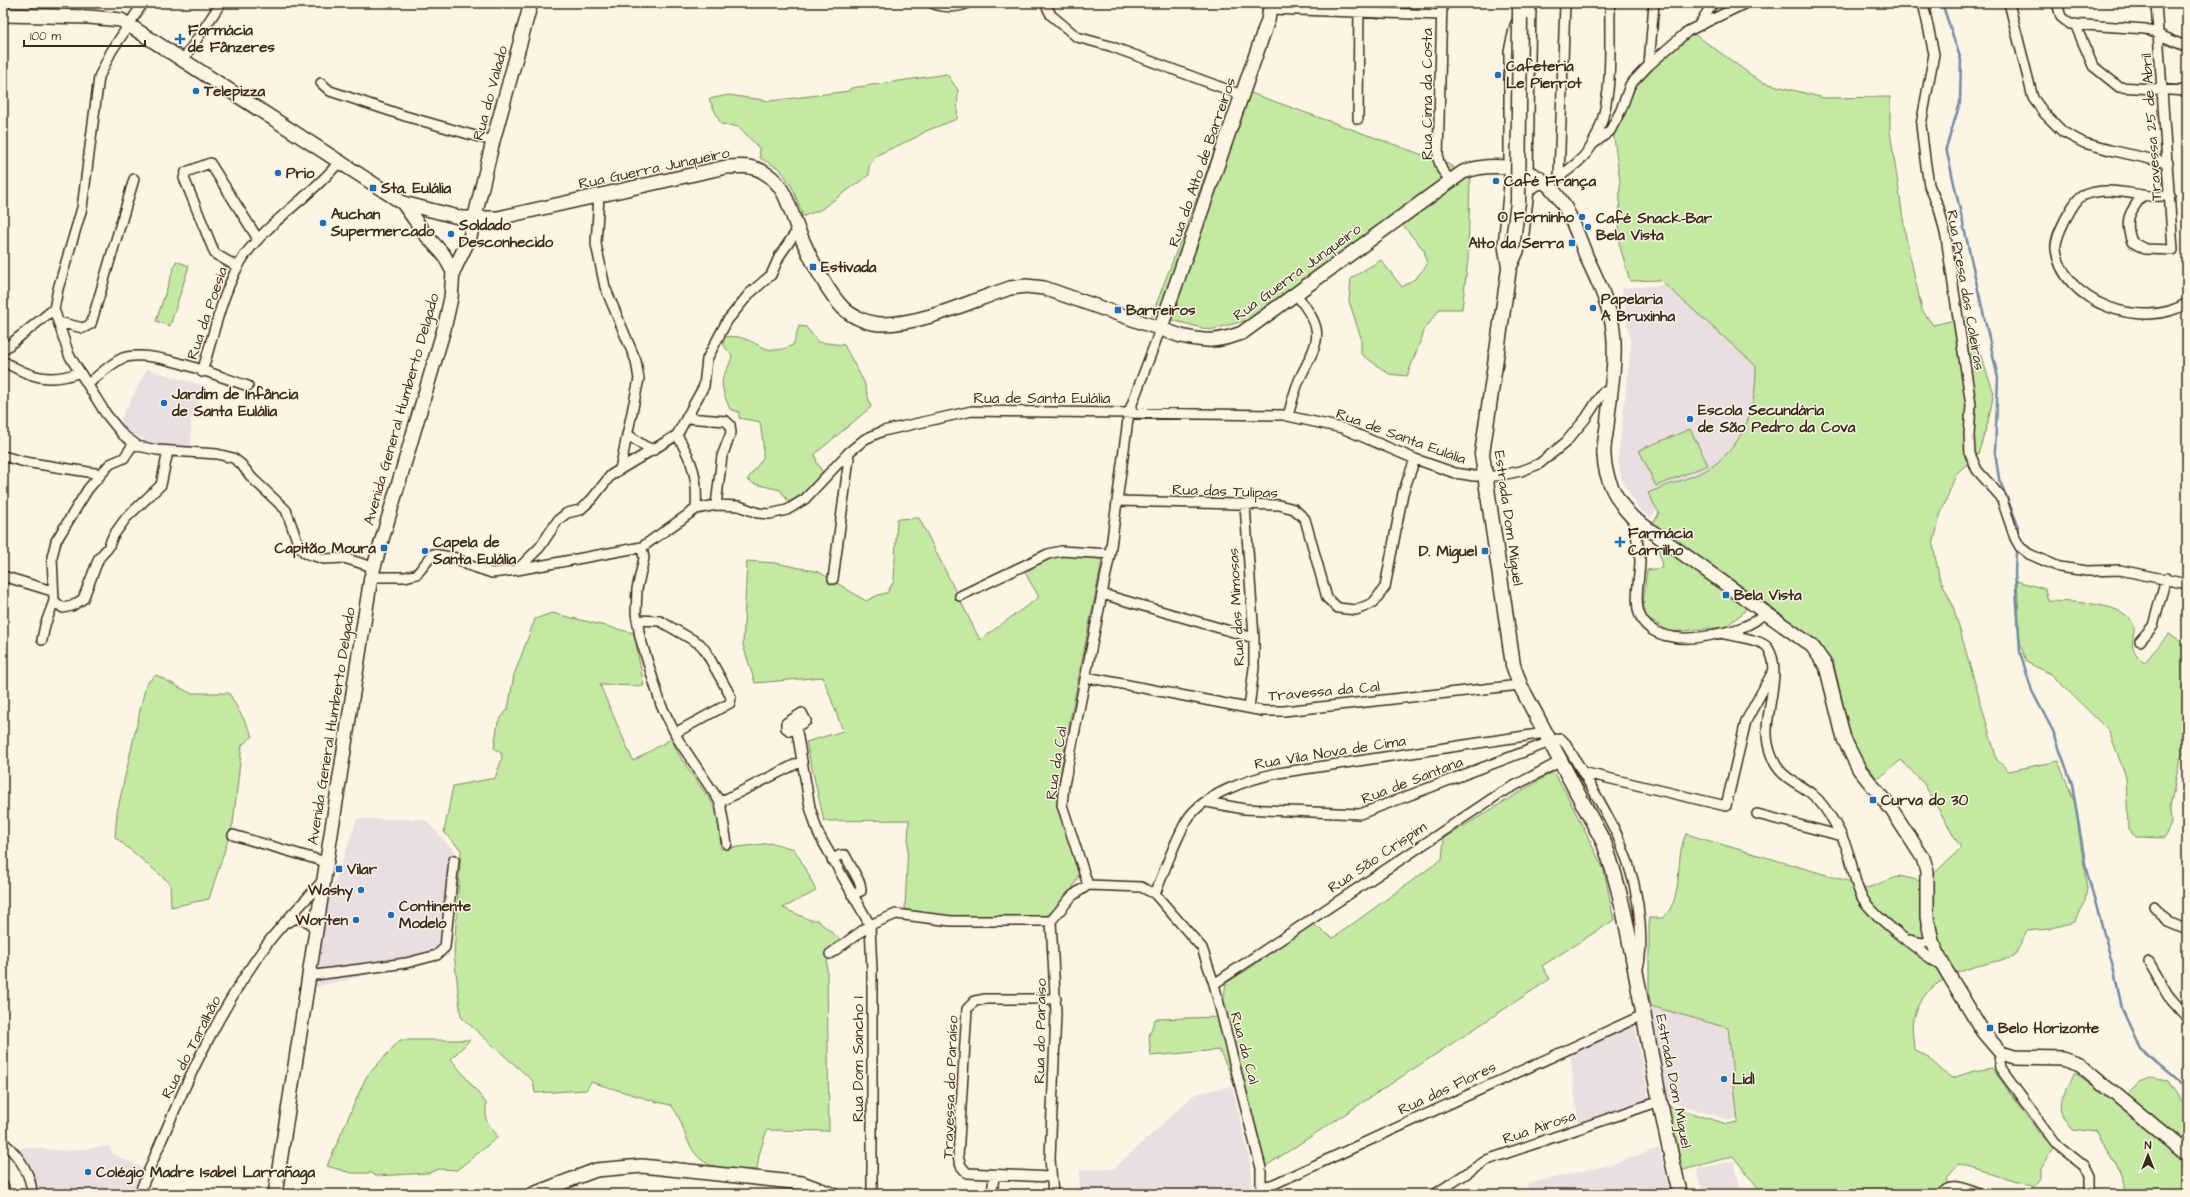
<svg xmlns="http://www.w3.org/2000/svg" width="2190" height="1197" viewBox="0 0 2190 1197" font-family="'Architects Daughter',sans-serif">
  <rect width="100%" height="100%" fill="#fcf5e5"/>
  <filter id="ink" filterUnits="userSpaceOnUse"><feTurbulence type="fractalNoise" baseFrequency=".025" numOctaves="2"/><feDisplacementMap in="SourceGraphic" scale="8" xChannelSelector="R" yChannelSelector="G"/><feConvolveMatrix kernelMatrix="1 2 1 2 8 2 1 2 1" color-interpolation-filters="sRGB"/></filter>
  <g filter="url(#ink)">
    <path fill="#eadee1" d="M1664,285L1762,365L1764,398L1729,462L1652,496L1656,511L1650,517L1639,510L1621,478L1618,458L1631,346L1622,288Z
      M147,369L205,386L191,421V451L152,445L130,432L119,422Z
      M357,819H424L460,857L450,955L312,988L325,903L331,893Z
      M1648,1005L1720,1024L1721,1028L1727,1027L1740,1119L1729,1120L1667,1100Z
      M1634,1022L1649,1099L1578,1122L1570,1052Z
      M1232,1086L1248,1152L1252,1177L1250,1194H1085L1079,1186L1080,1170L1114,1169L1195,1094Z
      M109,1146L113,1154L143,1168L135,1194H36L33,1168L19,1149L26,1147L67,1151Z
      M1659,1148L1670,1194H1511L1528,1189L1527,1184L1609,1165Z
      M1734,1161L1741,1194H1703L1697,1169Z"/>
    <path fill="#c3e9a3" stroke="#7f8a60" d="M1693,33L1761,82L1824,98L1890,97V131L1906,238L1922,310L1933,325L1967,317L1994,393L1988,422L1978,454L1956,474L1940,516L1933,545L1939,576L1953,606L1997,760L2009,771L2058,761L2075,803L2087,888L2084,906L2074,922L2049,929L2027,931L2014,957C1975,967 1925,973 1913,1019C1911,1028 1914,1041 1914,1050C1931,1055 1936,1068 1952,1078L1974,1071L1992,1068L2039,1133L2053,1148L2041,1169V1179L2035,1187L1958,1164L1946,1178L1954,1194H1762L1733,1156L1680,1171L1665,1105L1727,1124L1738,1122L1728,1028L1651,1006L1649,994V918H1663C1686,895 1673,862 1686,834L1851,882L1856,892L1900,876L1925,882L1961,848L1924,784L1901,760L1878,779L1854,750L1833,661L1808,634L1755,595L1743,613L1725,627L1671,632L1646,618L1643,603L1647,570L1662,568L1654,522L1659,513L1648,493C1663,486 1701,475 1713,466C1747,440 1756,406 1756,366L1660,280L1630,281L1619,243L1620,182L1613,130L1627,106L1637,83L1667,53Z
      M947,74L958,90L957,119L926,131L917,137L877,155L869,166V175L820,210L801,217L802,213L792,187L780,169L760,158L759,148L739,127L721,124L709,99L728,95L770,101L849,91L851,88Z
      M1237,92L1251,93L1448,164L1470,179L1468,260L1462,309H1440L1425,329L1407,376L1389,374L1361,354V338L1349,301L1351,278L1381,260L1402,287L1416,278L1427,265L1424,250L1393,214L1248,320L1210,330L1152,315Z
      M176,261L189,266L170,326L156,321Z
      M799,326L806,327L818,342L844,345L864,382L871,407L815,454L817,463L824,474L806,492L789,502L780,490L755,484L747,480L763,458V443L760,422L739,418V412L730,409C726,400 720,387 723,377C726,370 730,365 732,356L723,344L725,337C755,332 761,361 793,345Z
      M1690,429L1708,465L1656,486L1639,450Z
      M919,518L980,640L1039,597L1025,573L1051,555L1097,557L1102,561L1067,735L1057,798L1079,872C1077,888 1057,910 1043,918L926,917L905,909L909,820L824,821L806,742L843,731L823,677L755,683L743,645L747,561L776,563L819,572L866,601L878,595L887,593L894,581L897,519Z
      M2017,581L2045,589L2048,601C2069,602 2129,601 2134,627C2135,630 2133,634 2133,637C2131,649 2135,654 2144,663L2169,634L2187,646V748L2180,759L2170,807L2171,824L2164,838L2136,837L2128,830L2126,777L2109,731L2051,674L2026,662L2020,642Z
      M552,613L634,633L644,686L600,685L633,761L671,739L682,760L718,811L721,849L772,843L794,849L806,869L816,891L783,908L810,920H817L841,940L829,952L827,963L829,1131L767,1130L759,1155L757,1170C722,1168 699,1173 685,1134C680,1121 680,1117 671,1105L657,1102L591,1082L586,1090L535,1093L533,1081L461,1017L454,954L461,850L444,832L453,786L495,778L502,758L501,753L494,748L498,722L508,709L514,675L535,619Z
      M156,675L190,693H229L253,736L242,745L233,824L209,899L171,907L170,883L115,837L117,812L146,684Z
      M1553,772L1566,793L1604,870L1614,920L1542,966L1550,979L1263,1168L1230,1072L1219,1050L1151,1056L1149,1036L1155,1019L1221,1017L1226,983L1250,968L1311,923L1333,938L1442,859L1444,838Z
      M400,1040H470L451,1059L486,1103V1120L498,1137L457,1170L439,1169L429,1173L375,1176L372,1173H351L327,1166L366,1077Z
      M2074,1072L2118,1103L2139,1082L2148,1078L2168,1081L2187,1110V1194H2128L2115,1161L2097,1132L2073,1129C2054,1105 2064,1097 2074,1072Z"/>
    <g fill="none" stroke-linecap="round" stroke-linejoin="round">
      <path stroke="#738ba0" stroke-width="2.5" d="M1942,3L1961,60L1960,103L1946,148L1998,378L1995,452L1999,479L2018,525L2017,532
        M2016,552L2015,572L2020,652L2032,691L2053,731L2072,784L2086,869L2114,970L2122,1009L2140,1048L2177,1079L2187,1090"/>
      <defs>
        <path id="street" d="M143,3L111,52L99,77L82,208L58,289L54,309L69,355L106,414L123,435L138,446L157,450L217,454L233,458L241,464L252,478L286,510L299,546L305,553L324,559L344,558L373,567
          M932,3C942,8 958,8 968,3
          M1045,3L1051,15L1077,37L1110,46L1242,95
          M1442,3L1438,159L1442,170L1451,181
          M1923,3L1934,54L1921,125L1925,159L1929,185L1939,208L1946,237L1971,405L1969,435L1970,454L1977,470L2001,497L2015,538L2020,547L2029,554L2059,567L2087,571L2120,570L2187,584
          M2009,3L2033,98L2044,113L2063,132L2084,143L2110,150L2168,163
          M2057,3L2061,17L2070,24L2146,29L2187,47
          M1270,9L1441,15
          M2075,24L2093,66L2119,87L2187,91
          M1699,25L1713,3
          M183,60L221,3
          M1649,65L1654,3
          M321,83L330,91L405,116L493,141
          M1358,119L1359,3
          M1592,145L1610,131L1621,110L1630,85L1649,65L1688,31L1746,3
          M1559,177C1571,168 1585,158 1592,145C1615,104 1609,49 1610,3
          M1557,180L1559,177L1565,3
          M2143,195C2129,212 2124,221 2132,242L2145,249L2173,250L2156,3
          M599,196L596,244L605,287L636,361L639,379L620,469
          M2170,196C2161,196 2151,197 2142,195C2123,192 2101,187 2082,196C2075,200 2069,213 2065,220C2061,228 2055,240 2056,249C2062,303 2144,331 2187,303
          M238,267L215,254L184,178L186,172L210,163L258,239
          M58,322L83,328L91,324L134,179
          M1160,330L1129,412L1110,554L1064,785L1062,805L1088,885L1141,887L1155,894L1202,948L1214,984L1261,1168V1194
          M3,350L54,309
          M3,361C29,377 50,384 80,372
          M202,372C214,334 223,287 245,255C271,219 312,196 340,161
          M88,384C98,376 111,363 123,358C152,348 217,376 248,386
          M1288,416C1292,402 1295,387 1302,374C1322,335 1323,330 1296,294
          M687,418L726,421L730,425L731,433L722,456L716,505
          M627,434L644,446L654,450
          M677,435C693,462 698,477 696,509
          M3,456L25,462L101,474
          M1118,501L1279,505L1294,509L1305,519L1327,598L1338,608L1356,610L1373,603L1385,587L1403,493L1415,459
          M1245,505L1254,638V668L1249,708
          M1633,518C1635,532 1639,546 1640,560C1640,576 1635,592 1638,609C1644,639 1683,641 1707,636C1727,632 1752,628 1765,612
          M642,547L644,558L637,589L636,613L640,637L661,705L679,741L720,802L727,844
          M517,570L540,547L558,520L567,513L580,510L592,499L611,475L677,435L704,386L707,359L727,321L749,294L771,275L780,255L794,235L799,232
          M3,576L52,591
          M371,577H405L417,574L433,554L456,558L468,565L492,573L517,570L642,547L696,509L716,505L739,506L758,513L770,514L787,510L805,499L848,453L865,439L883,431L972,411L1283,415L1342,428L1415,459L1455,473L1474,476H1497L1521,471L1539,464L1566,442L1586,418L1603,392L1611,391
          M833,579L849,459L848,453
          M1102,594L1254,638
          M960,596L1048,554L1061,551L1110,554
          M54,601L63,608L72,606L83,599L99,558L108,548L113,536L126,518L161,485L168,451
          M637,620L660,621L700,644L705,650L731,697L730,703L675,733
          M1720,633C1731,636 1762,639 1768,648C1784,672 1762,716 1768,744C1777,786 1803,778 1824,807C1835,822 1845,840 1850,858C1854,872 1855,887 1863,899C1875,918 1924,955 1944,967
          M42,640L45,625L54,601L52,557L56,541L88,489L110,464L124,458L134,443
          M2140,641L2153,626L2166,578
          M1086,677L1263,711H1284L1520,685
          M802,713L806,721L790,731L786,728V723Z
          M796,726L810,807L818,833L870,925L872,971V1194
          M1549,740L1561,739L1566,744C1601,804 1635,851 1640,923C1641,941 1642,955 1637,972
          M1582,772L1726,806L1746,721L1772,673
          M720,802L802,761
          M1207,802L1244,809L1360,814L1550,742
          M1757,814L1842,836
          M233,835L326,862
          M832,860L840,855H845L860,883L861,891L852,895
          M1155,894C1165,870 1174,842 1187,820C1203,794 1250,779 1278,773L1545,733
          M2154,906L2168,922L2187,930
          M288,922L297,918L311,923L315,931
          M1910,940L1922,943L1932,941
          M830,954L870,925L896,914L951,921H1051
          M2149,962L2168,995L2187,1017
          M308,976L406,963L437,955L445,947L454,860
          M1214,984L1499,794L1561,761
          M2001,1053L1999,1061L2000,1068L2055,1143L2084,1166L2089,1176V1194
          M3,1142C19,1156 31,1172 32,1194
          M1050,1177L967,1173L961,1166L958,1157L967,1009L975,1001L985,999H1056
          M1262,1187L1274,1184L1643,1015
          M4,1194V1187
          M139,1194C175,1107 211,1020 267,944C282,923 306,901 323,880
          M992,1194L994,1176
          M1053,1194L1050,1159L1056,1013L1051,921L1072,896L1088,885
          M1435,1194L1487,1160L1660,1101
          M1941,1194C1950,1180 1967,1190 1980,1194"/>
        <path id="secondary" d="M3,15L89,17L121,20L403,203L462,218H498L726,167C740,166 753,165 765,173C786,185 790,211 799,232C809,255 826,290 843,308C852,317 869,324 882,324C924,324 971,301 1010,288L1026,286L1044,288L1181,336C1207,342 1217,342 1242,333L1463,172C1491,162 1530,165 1551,188C1568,206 1578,235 1587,258C1597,279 1607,300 1612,323C1618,356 1610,393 1607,426C1606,435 1603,447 1604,456C1605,479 1617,502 1633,518L1812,646L1826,666L1844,739L1859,769L1892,810L1923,858L1927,871V917L1932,941L1944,967L1983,1032L2001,1053L2014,1057L2062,1058L2079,1064L2187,1153
          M1526,172L1529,3
          M1508,264L1505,246L1511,184V51L1517,25
          M1511,265L1521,242L1527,190L1537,183L1544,182
          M453,272L470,237L493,141L531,3
          M1160,330L1268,20L1271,3
          M275,1194L371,577L444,329L451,298L453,272L444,255L425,234L403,203
          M533,1194L596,1170L642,1166L802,1183L832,1194"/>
        <path id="primary" d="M1520,18V3
          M1512,248L1482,454L1513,665L1520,685L1604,843C1621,889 1629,937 1638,985C1651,1055 1663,1125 1680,1194"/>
      </defs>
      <use href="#street" stroke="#3b2a1e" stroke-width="12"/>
      <use href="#secondary" stroke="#3b2a1e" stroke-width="16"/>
      <use href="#primary" stroke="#3b2a1e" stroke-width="17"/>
      <use href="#street" stroke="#fcf5e5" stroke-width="9"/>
      <use href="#secondary" stroke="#fcf5e5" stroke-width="13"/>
      <use href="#primary" stroke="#fcf5e5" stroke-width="14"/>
      <defs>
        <path id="primary-bridge" d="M1512,248L1518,202L1520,18"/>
      </defs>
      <use href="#primary-bridge" stroke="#3b2a1e" stroke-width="17" stroke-linecap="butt"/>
      <use href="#primary-bridge" stroke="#fcf5e5" stroke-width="14"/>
    </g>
  </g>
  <g fill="#1f6fb2" stroke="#fcf5e5" stroke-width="1.5">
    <path d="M178 33h4v4h4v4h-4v4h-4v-4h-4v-4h4z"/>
    <circle cx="1498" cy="75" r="4"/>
    <circle cx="196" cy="91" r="4"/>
    <circle cx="278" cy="173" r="4"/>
    <circle cx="1496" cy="181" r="4"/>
    <rect x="369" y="184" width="8" height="8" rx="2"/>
    <circle cx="1582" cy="217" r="4"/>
    <circle cx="323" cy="223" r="4"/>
    <circle cx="1588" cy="227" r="4"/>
    <circle cx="451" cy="234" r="4"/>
    <rect x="1568" y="239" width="8" height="8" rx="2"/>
    <rect x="809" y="263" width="8" height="8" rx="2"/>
    <circle cx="1593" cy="308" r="4"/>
    <rect x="1114" y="306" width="8" height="8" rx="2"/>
    <circle cx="164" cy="403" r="4"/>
    <circle cx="1690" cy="419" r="4"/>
    <path d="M1618 536h4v4h4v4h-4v4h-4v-4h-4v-4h4z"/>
    <rect x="380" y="544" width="8" height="8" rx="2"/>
    <circle cx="425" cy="551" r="4"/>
    <rect x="1481" y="547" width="8" height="8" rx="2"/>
    <rect x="1722" y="591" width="8" height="8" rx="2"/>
    <rect x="1869" y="796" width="8" height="8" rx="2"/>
    <rect x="335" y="865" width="8" height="8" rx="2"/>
    <circle cx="361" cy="890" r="4"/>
    <circle cx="391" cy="915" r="4"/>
    <circle cx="356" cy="920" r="4"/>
    <rect x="1986" y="1024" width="8" height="8" rx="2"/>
    <circle cx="1724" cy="1079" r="4"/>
    <circle cx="88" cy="1172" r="4"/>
  </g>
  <g text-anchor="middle" stroke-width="3" stroke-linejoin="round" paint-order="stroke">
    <g font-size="15" font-weight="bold" fill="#3b2a1e" stroke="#fcf5e5" text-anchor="start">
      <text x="188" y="35">Farmácia<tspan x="188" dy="17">de Fânzeres</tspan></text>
      <text x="1506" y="71">Cafeteria<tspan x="1506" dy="17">Le Pierrot</tspan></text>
      <text x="204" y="96">Telepizza</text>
      <text x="286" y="178">Prio</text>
      <text x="1504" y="186">Café França</text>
      <text x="381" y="193">Sta. Eulália</text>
      <text x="331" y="219">Auchan<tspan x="331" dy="17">Supermercado</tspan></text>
      <text x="1574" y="222" text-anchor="end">O Forninho</text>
      <text x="1596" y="223">Café Snack-Bar<tspan x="1596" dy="17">Bela Vista</tspan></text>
      <text x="459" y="230">Soldado<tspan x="459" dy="17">Desconhecido</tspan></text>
      <text x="1564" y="248" text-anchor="end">Alto da Serra</text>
      <text x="821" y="272">Estivada</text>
      <text x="1601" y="304">Papelaria<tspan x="1601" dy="17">A Bruxinha</tspan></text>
      <text x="1126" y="315">Barreiros</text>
      <text x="172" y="399">Jardim de Infância<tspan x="172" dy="17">de Santa Eulália</tspan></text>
      <text x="1698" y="415">Escola Secundária<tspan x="1698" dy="17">de São Pedro da Cova</tspan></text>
      <text x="1628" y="538">Farmácia<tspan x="1628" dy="17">Carrilho</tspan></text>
      <text x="433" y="547">Capela de<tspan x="433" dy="17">Santa Eulália</tspan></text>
      <text x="376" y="553" text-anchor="end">Capitão Moura</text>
      <text x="1477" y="556" text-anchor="end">D. Miguel</text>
      <text x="1734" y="600">Bela Vista</text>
      <text x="1881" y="805">Curva do 30</text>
      <text x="347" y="874">Vilar</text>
      <text x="353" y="895" text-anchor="end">Washy</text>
      <text x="399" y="911">Continente<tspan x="399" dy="17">Modelo</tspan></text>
      <text x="348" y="925" text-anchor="end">Worten</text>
      <text x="1998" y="1033">Belo Horizonte</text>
      <text x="1732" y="1084">Lidl</text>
      <text x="96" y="1177">Colégio Madre Isabel Larrañaga</text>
    </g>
    <g font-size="15" fill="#3b2a1e" stroke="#fcf5e5">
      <text transform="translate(490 93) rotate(-75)" y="5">Rua do Valado</text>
      <text transform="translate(1427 94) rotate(-90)" y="5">Rua Cima da Costa</text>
      <text transform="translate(2151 127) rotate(-94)" y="5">Travessa 25 de Abril</text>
      <text transform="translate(1202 162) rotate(-71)" y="5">Rua do Alto de Barreiros</text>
      <text transform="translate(654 168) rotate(-12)" y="5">Rua Guerra Junqueiro</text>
      <text transform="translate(1297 272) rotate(-36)" y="5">Rua Guerra Junqueiro</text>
      <text transform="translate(1966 290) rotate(80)" y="5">Rua Presa das Caleiras</text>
      <text transform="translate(207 313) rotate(-71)" y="5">Rua da Poesia</text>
      <text x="1042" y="403">Rua de Santa Eulália</text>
      <text transform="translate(401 409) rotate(-74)" y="5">Avenida General Humberto Delgado</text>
      <text transform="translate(1401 436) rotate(20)" y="5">Rua de Santa Eulália</text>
      <text transform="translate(1225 491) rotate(2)" y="5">Rua das Tulipas</text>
      <text transform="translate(1509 518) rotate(82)" y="5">Estrada Dom Miguel</text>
      <text transform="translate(1236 607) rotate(-93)" y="5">Rua das Mimosas</text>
      <text transform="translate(1324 691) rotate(-5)" y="5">Travessa da Cal</text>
      <text transform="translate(331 726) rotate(-81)" y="5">Avenida General Humberto Delgado</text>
      <text transform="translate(1330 752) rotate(-9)" y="5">Rua Vila Nova de Cima</text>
      <text transform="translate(1056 763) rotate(-81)" y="5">Rua da Cal</text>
      <text transform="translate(1412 780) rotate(-21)" y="5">Rua de Santana</text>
      <text transform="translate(1377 857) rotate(-34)" y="5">Rua São Crispim</text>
      <text transform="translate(1040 1031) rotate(-89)" y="5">Rua do Paraíso</text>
      <text transform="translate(191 1047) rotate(-63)" y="5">Rua do Taralhão</text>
      <text transform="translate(1245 1048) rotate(75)" y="5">Rua da Cal</text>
      <text transform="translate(858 1059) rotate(-90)" y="5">Rua Dom Sancho I</text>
      <text transform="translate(1674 1081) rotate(79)" y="5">Estrada Dom Miguel</text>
      <text transform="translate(950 1087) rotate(-88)" y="5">Travessa do Paraíso</text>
      <text transform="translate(1447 1088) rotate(-25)" y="5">Rua das Flores</text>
      <text transform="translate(1539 1127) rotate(-19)" y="5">Rua Airosa</text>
    </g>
  </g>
  <rect width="2190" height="1197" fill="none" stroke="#fcf5e5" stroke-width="16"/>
  <rect x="8" y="8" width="2174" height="1181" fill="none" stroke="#3b2a1e" stroke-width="1.5" filter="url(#ink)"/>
  <g transform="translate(2148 1155)" stroke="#fcf5e5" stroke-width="3" paint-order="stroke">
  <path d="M0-3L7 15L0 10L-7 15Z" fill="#3b2a1e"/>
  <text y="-6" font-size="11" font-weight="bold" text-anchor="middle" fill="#3b2a1e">N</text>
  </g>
  <path d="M24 40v6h121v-6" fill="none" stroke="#3b2a1e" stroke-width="2"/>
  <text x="30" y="40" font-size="12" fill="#3b2a1e" stroke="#fcf5e5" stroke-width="3" paint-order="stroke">100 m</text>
</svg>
